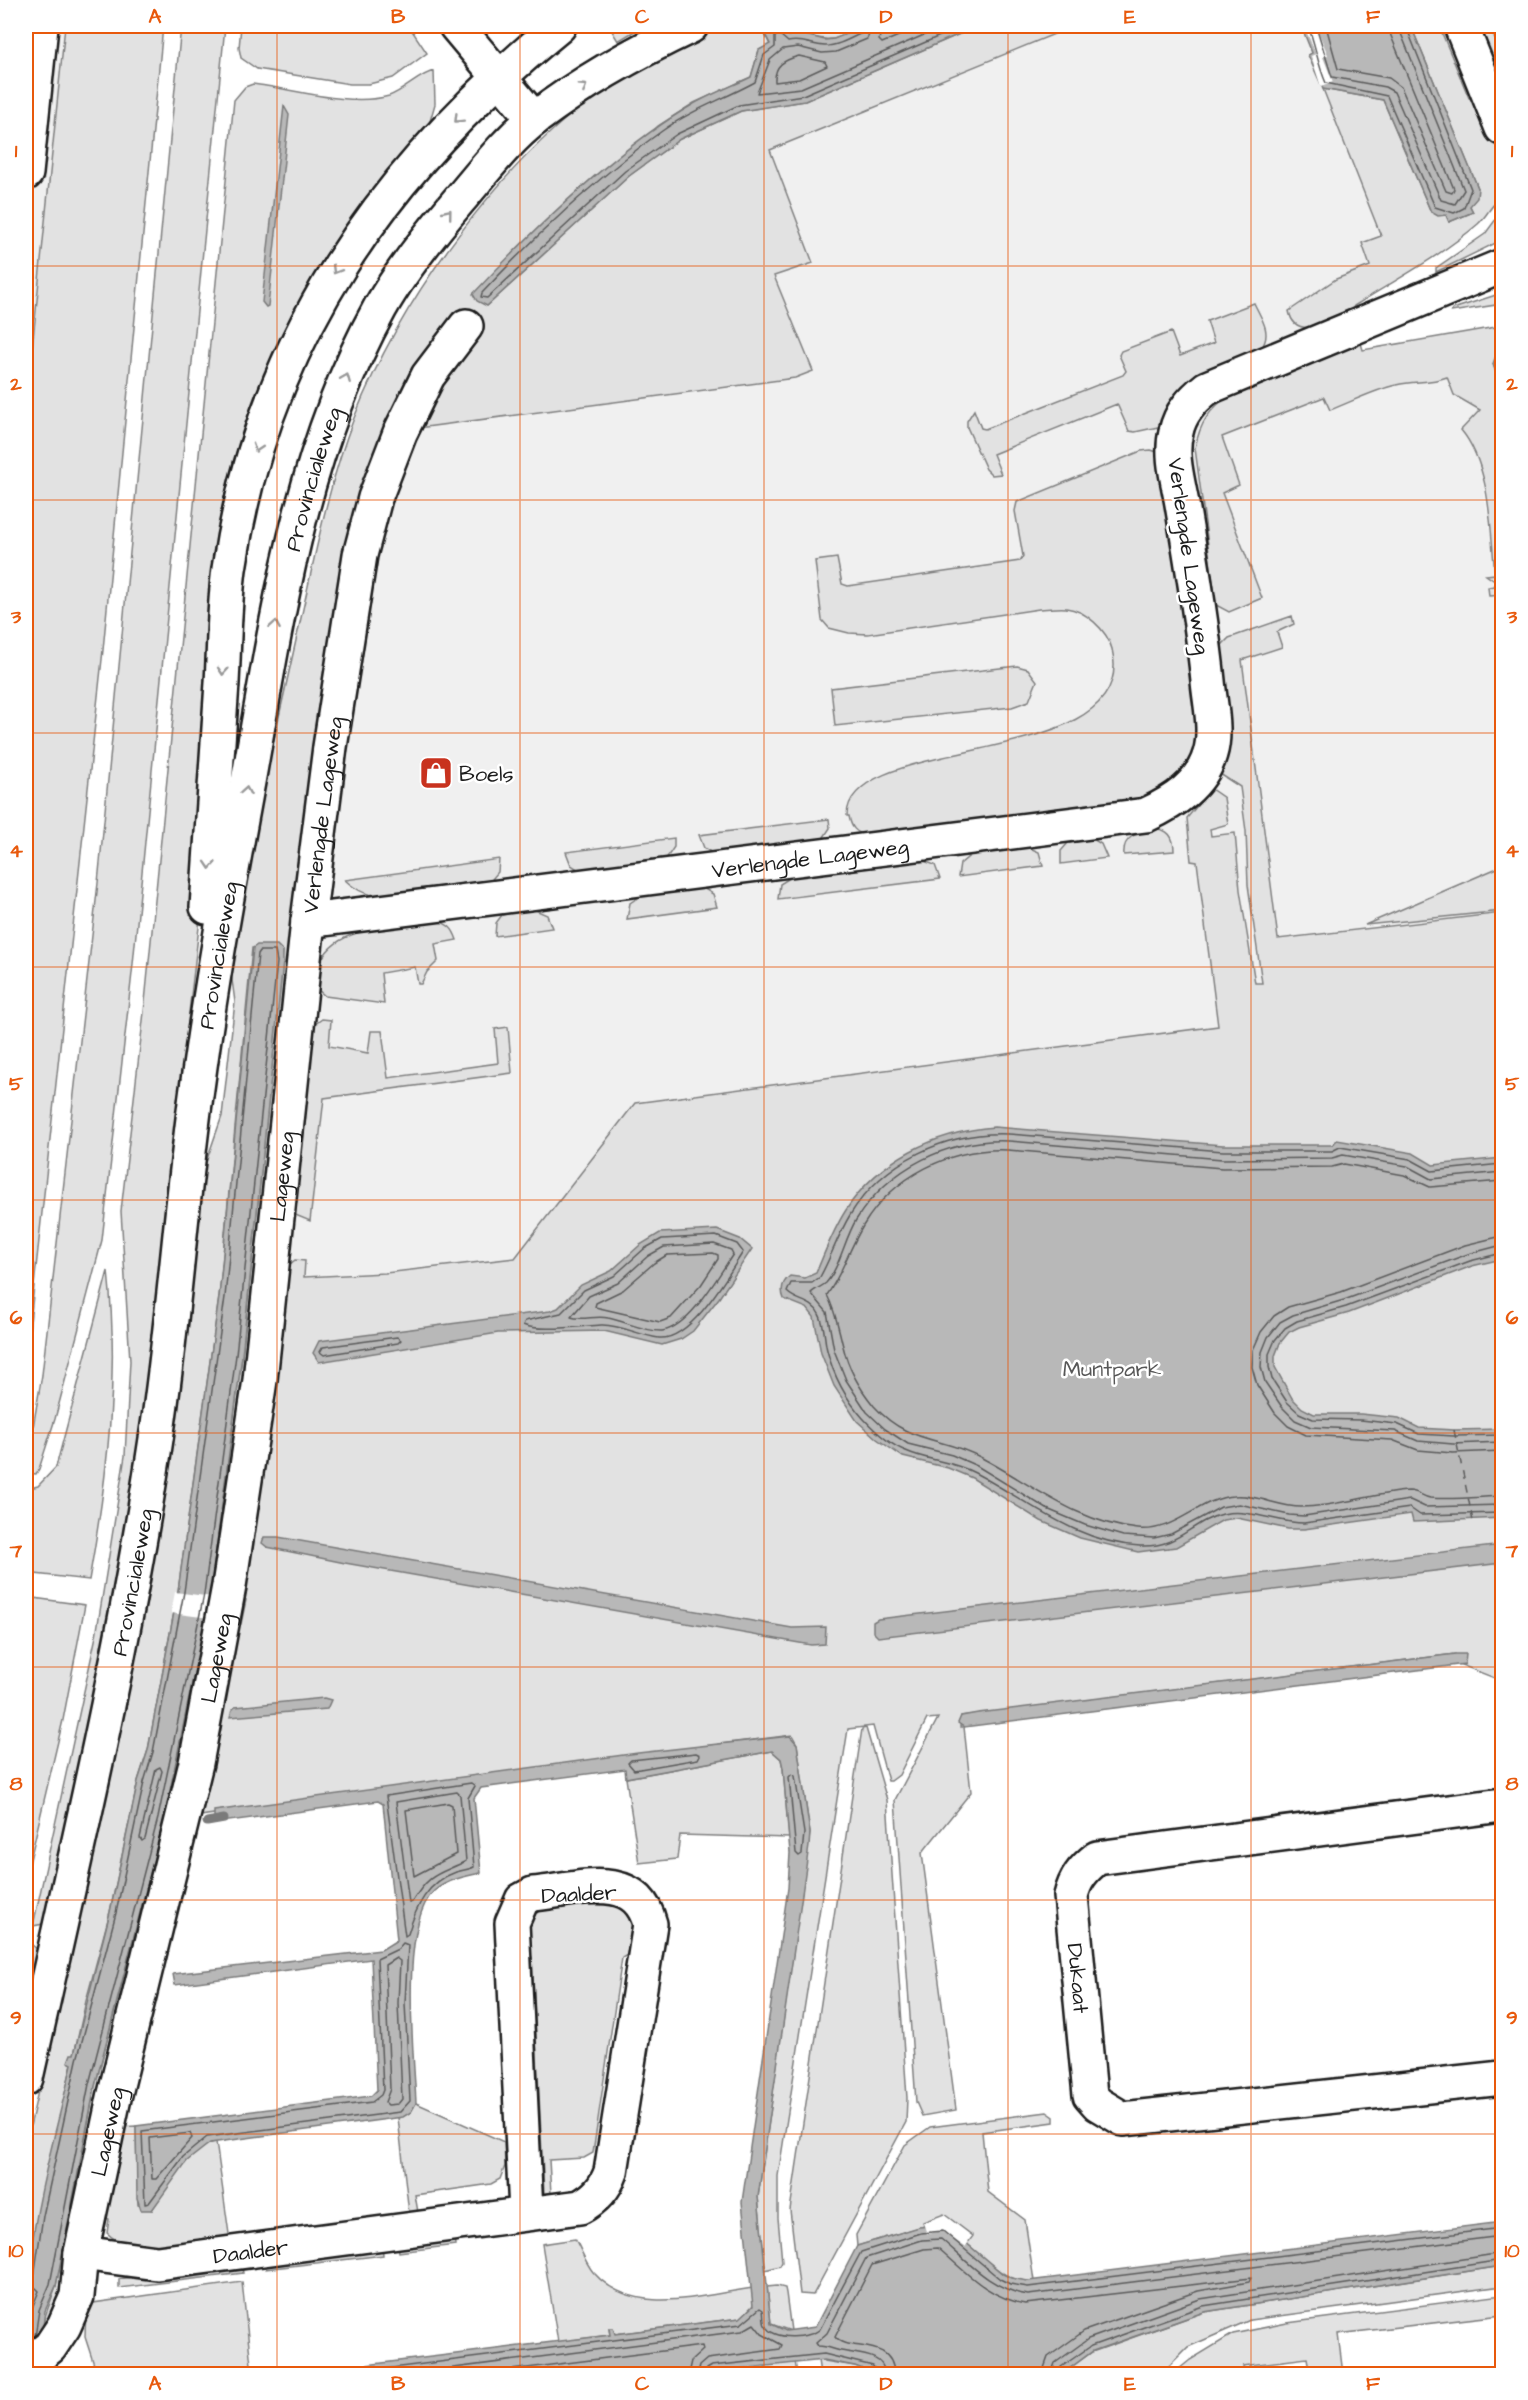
<svg xmlns="http://www.w3.org/2000/svg" width="1528" height="2400" viewBox="0 0 1528 2400" font-family="'Architects Daughter',sans-serif">
  <rect width="100%" height="100%" fill="#fff"/>
  <filter id="ink" filterUnits="userSpaceOnUse"><feTurbulence type="fractalNoise" baseFrequency=".0167" numOctaves="2"/><feDisplacementMap in="SourceGraphic" scale="12" xChannelSelector="R" yChannelSelector="G"/><feConvolveMatrix kernelMatrix="1 2 1 2 8 2 1 2 1" color-interpolation-filters="sRGB"/></filter>
  <g filter="url(#ink)">
    <path fill="#f0f0f0" d="M26,26H65L26,408Z
      M978,26H1296L1297,29L1302,28L1312,53L1308,55L1383,100L1413,259L1334,294L1358,360L1493,364L1480,410L1461,430L1476,452L1482,472L1496,574L1487,576L1494,578L1496,582L1489,596L1502,595V837L1499,838L1502,866L1367,924L1502,911V986L1261,1021L635,1103L515,1258L285,1283L354,648L394,483L418,428L795,378L774,275L813,263L754,109L805,101Z"/>
    <path fill="#e2e2e2" stroke="#7f7f7f" stroke-width="1.5" d="M65,26H163L103,650L26,1360V408Z
      M181,26H225L133,964L102,1240L55,1419L39,1469L36,1474L27,1473L26,1468L42,1375L98,883Z
      M241,26H409L427,53L393,78L369,84H350L257,69L241,58L239,48Z
      M609,26H643L618,41Z
      M723,26H865C853,31 838,41 825,39C811,38 802,31 788,36L782,26L765,34L770,45L759,50L751,77L694,103L658,126L487,306L629,176L680,139L741,111L805,101L978,26H1074L770,150L813,263L774,276L813,371L795,378L418,428L381,440L218,1582L70,2275L49,2321L42,2325L56,2286L95,2086L164,1820L205,1625L242,1356L283,951L252,948L219,1297L178,1591L148,1750L138,1781L110,1912L86,2001L38,2215L29,2266L26,2314V2144L113,1761L161,1514L205,1165L222,1116L235,1002L229,958L236,909C258,812 279,715 301,618C316,551 329,482 354,418C403,295 502,160 610,84C645,59 684,43 723,26Z
      M1411,26H1439L1469,98L1485,104L1502,148V197C1491,204 1488,215 1478,224C1441,256 1395,280 1354,306L1351,312C1333,320 1295,343 1289,311L1336,279L1370,266L1362,243L1381,236L1323,89L1383,100L1431,212L1446,215L1449,222L1473,212L1470,206L1478,188Z
      M1473,26H1490L1502,57V98Z
      M434,71L435,104L428,128L259,411L134,1486C110,1633 76,1779 43,1924L33,1926L96,1636L125,1456L130,1361L121,1211L144,1012L234,100L245,87L253,84C293,89 350,107 389,96C404,91 421,73 434,71Z
      M1502,211V238L1500,241L1436,272V268L1485,234Z
      M1502,293V304L1451,312L1453,309Z
      M1254,303C1261,318 1272,332 1262,347L1158,427L1135,432L1129,431L1117,404L993,454L1001,474L992,475L986,469L967,427V421L974,410L981,428L985,429L1123,375L1126,371L1119,355L1121,351L1171,332L1180,356L1214,343L1207,321Z
      M1502,326V354L1493,364L1502,389V595L1489,596L1488,587L1494,586L1496,582L1486,575L1495,574C1490,528 1491,466 1461,430L1480,410L1454,395L1447,377C1428,384 1415,380 1396,385C1374,390 1351,402 1330,410L1324,397L1222,437L1239,485L1222,493L1262,598L1229,612L1216,605L1195,448C1200,423 1209,409 1230,395L1361,343L1363,350Z
      M1151,450L1157,452L1164,461L1198,725C1193,775 1183,779 1140,801L867,835C855,833 851,827 849,816H847C846,731 1142,772 1112,649C1107,630 1085,610 1066,608C1058,607 1048,609 1039,609L868,634L849,633L829,628L822,620L815,561L837,558L842,584L848,586L1020,561L1023,556L1015,511L1017,502L1141,451Z
      M1292,616L1294,624L1277,632L1282,647L1242,660L1278,939L1502,913V1681L1461,1665L1465,1664L1455,1654L961,1716L960,1727H964L971,1792L922,1853L956,2110L922,2116L916,2102L895,1800L938,1718L927,1719L899,1775L891,1781H888L873,1726L848,1729L778,2176V2218L782,2262L780,2266L765,2270L758,2197L810,1833L797,1744L792,1735L497,1773L193,1817L234,1624H241L246,1600L237,1599L282,1271L295,1260L305,1261L304,1277L385,1273L515,1258L635,1103L1218,1026L1197,862L1191,861L1187,818L1211,789L1224,798L1228,824L1210,829L1211,836L1235,833L1240,890L1255,983H1262L1248,885L1246,831L1240,787L1220,774L1219,653L1222,645L1229,638Z
      M1017,666L1028,669L1037,681L1029,701L1012,707L835,726L831,688Z
      M829,819L830,828L822,840L714,854L704,848L699,835Z
      M1155,829C1169,829 1174,838 1174,851L1124,855C1122,835 1139,833 1155,829Z
      M674,838V847L666,859L581,871L571,865L566,852Z
      M1093,839L1101,844L1107,858L1061,864V851L1068,843Z
      M1025,846L1039,852L1043,866L958,877L960,864L973,853Z
      M499,859L498,872L488,884L386,897C369,896 358,892 345,880Z
      M921,860L935,865L940,879L778,899L780,884L793,876Z
      M1502,866V911L1365,925Z
      M703,888L713,894L717,907L627,919L630,903L642,895Z
      M533,909L547,915L552,928L495,936L496,923L502,915Z
      M435,921C448,923 453,928 457,940L435,944L438,961L427,972L421,984H418L415,967L381,973L384,1004L325,996L316,988C317,979 317,969 321,961C338,924 400,926 435,921Z
      M322,1019L331,1020L329,1046L368,1053L371,1031H382L388,1078L498,1063L495,1029L508,1027L512,1073L324,1098L310,1221L293,1214L310,1028Z
      M108,1271C119,1375 108,1475 89,1580L26,1573V1489L38,1486L56,1467Z
      M26,1597L85,1605L63,1720L26,1877Z
      M866,1728L887,1800L907,2098L906,2122L813,2295L800,2294L790,2210L862,1729Z
      M772,1751L781,1759L783,1768L789,1838L680,1835L677,1859L639,1863L626,1778Z
      M605,1897C631,1912 640,1921 632,1952L622,1958L593,2153L584,2158L549,2160L551,2194L544,2193L532,1957L523,1947L531,1917L539,1909Z
      M27,1941L37,1949L26,1999V1947Z
      M416,2103L504,2142L505,2166L500,2179L491,2184L415,2195L418,2212L409,2213L398,2118L411,2112Z
      M1047,2112L1054,2117V2122L982,2132L988,2192L1025,2220L1034,2281C1006,2284 987,2260 967,2244L973,2236L944,2214L923,2222L924,2226L857,2246L856,2235L905,2145L930,2127Z
      M136,2126L138,2205L152,2210C166,2189 190,2146 216,2142L230,2241C199,2245 131,2258 107,2233L109,2219L101,2217L119,2127Z
      M454,2235L455,2245L399,2252L397,2242Z
      M575,2239C581,2249 585,2262 593,2272C633,2318 701,2295 753,2288L754,2304L741,2318L614,2334L609,2329L610,2335L558,2342L542,2244Z
      M382,2243L383,2255L266,2269L265,2258Z
      M241,2262L243,2273L119,2288V2279Z
      M1502,2266V2286L1250,2320L1188,2347L1161,2374H1062L1092,2352L1204,2312Z
      M242,2282L252,2374H97L85,2337L86,2304Z
      M777,2286L785,2288L786,2293L791,2331L771,2324L767,2287Z
      M1502,2295V2315L1338,2334L1343,2374H1310L1307,2358L1243,2366L1244,2374H1173L1190,2360L1233,2334L1287,2323Z
      M818,2360L855,2366L876,2374H820Z
      M795,2361L797,2374H767L765,2365Z"/>
    <path fill="#b8b8b8" stroke="#7a7a7a" stroke-width="1.5" d="M783,26L788,36L797,33L825,40L834,39L865,26H978L805,101L741,111L680,139L629,176L487,306L477,301L473,294C534,229 616,149 692,105C711,94 732,86 751,77L759,50L770,44L765,34Z
      M1296,26H1411L1478,188L1477,198L1470,206L1473,212L1449,222L1446,215L1438,216L1431,212L1383,100L1323,89L1308,55L1312,53L1302,28L1297,29Z
      M284,106L289,115L268,306L266,307L262,302Z
      M1502,347V389L1493,364L1495,358L1502,354L1500,348Z
      M257,945H277L283,951V962L242,1356L210,1595L164,1820L95,2086L56,2286L45,2311L37,2374H26C26,2339 25,2304 29,2268C36,2200 56,2131 72,2064L68,2062L71,2054H74L110,1912L138,1781L148,1750L178,1591L219,1297L253,948Z
      M994,1127L1223,1145H1332L1337,1140L1413,1153L1433,1165L1502,1158V1259L1472,1266L1349,1313L1299,1327L1289,1332L1280,1343L1275,1356V1367L1292,1398L1302,1408L1314,1414H1361L1399,1418L1419,1428L1454,1430L1502,1429V1518L1413,1522L1411,1514L1304,1529H1288L1237,1518L1223,1520L1176,1547L1138,1552L1080,1538L1041,1521L972,1478L948,1468L903,1457L877,1439L857,1421L834,1386L821,1353L814,1317L807,1308L784,1299C780,1289 782,1282 790,1276L805,1278L816,1273C825,1252 833,1230 846,1210C879,1159 935,1132 994,1127Z
      M717,1230L740,1239L752,1249L719,1298L693,1331L681,1339L662,1345L604,1331L498,1333L319,1362L313,1353L319,1341L550,1311L558,1308L581,1285L611,1271L640,1245L660,1233Z
      M264,1537H278L792,1628L826,1627L825,1644L811,1645L345,1563L267,1547L262,1543Z
      M1502,1545V1563L878,1637L873,1632V1622L878,1619Z
      M1455,1654H1466L1465,1664L964,1727L958,1723L961,1716L978,1713Z
      M324,1698L331,1700L327,1709L230,1717L232,1710L235,1707Z
      M790,1736L797,1744L810,1833L809,1846L758,2197L771,2324L786,2331L815,2327L857,2246L919,2227L945,2225L1003,2274L1011,2278L1028,2281L1502,2222V2266L1204,2312L1093,2351L1062,2374H876L855,2366L824,2360L689,2374H292L610,2335L609,2328H613L615,2334L740,2318L753,2306L742,2202L788,1888L790,1853L783,1768L781,1759L772,1751L626,1778L625,1769L481,1788L474,1798L481,1873C465,1876 447,1880 434,1891C399,1925 414,2055 416,2103L411,2112L403,2117L210,2143L187,2161L152,2210H141L137,2198L136,2126L371,2096L377,2090L371,1959L175,1985L173,1974L381,1950L397,1940L383,1804L378,1801L214,1823V1811L638,1753Z"/>
    <path fill="#fff" d="M1304,26H1316L1328,55L1323,57L1333,82L1321,87L1311,56L1316,54Z
      M175,1592L213,1597L209,1618L171,1613Z
      M946,2222L969,2242L965,2247L942,2231L927,2234L923,2223Z"/>
    <g fill="none" stroke-linecap="round" stroke-linejoin="round">
      <path stroke="#5a5a5a" stroke-width="1.5" d="M865,26L862,33C851,38 838,46 825,46C811,45 802,39 788,42L780,35L775,36V47L764,55L755,82C724,99 691,110 662,131C600,175 534,237 482,293L481,297L487,298L625,171L677,134L739,105L803,95L963,26
        M873,26L867,39L836,52L822,53L798,47L783,49L770,60L757,93L801,88L945,26
        M882,26L879,40L882,43L922,26
        M1308,26C1316,46 1317,63 1326,83L1387,96L1435,207L1454,213L1464,208L1471,189L1406,26
        M1316,26L1332,77L1385,87L1394,92L1441,200L1455,204L1464,190L1398,26
        M1326,26L1338,69L1389,78L1401,87L1446,191L1452,193L1454,189L1391,36L1389,26
        M799,56L825,62L827,66L799,79L775,82C774,65 784,60 799,56Z
        M1502,1164L1432,1171L1410,1159L1340,1147L1332,1151H1223L1009,1134C947,1131 883,1161 850,1215C838,1235 831,1257 820,1277L812,1283H791L787,1292C797,1302 812,1300 819,1314C825,1324 824,1339 827,1350C833,1374 846,1399 863,1418C874,1430 890,1445 906,1451C928,1461 953,1461 975,1473C1028,1501 1077,1543 1140,1546C1180,1548 1191,1521 1223,1514C1249,1508 1277,1523 1304,1523L1410,1508L1420,1515L1502,1513
        M1502,1172L1431,1179L1407,1166L1343,1155L1332,1158L1222,1159L1009,1141C949,1138 888,1168 856,1220C845,1238 839,1269 826,1283C821,1287 815,1289 811,1293L827,1312L834,1350L846,1380L867,1412L885,1429L908,1444L952,1455L977,1466L1047,1509L1085,1525L1123,1536L1154,1538L1171,1534L1221,1507L1239,1504L1289,1515L1304,1516L1410,1500L1425,1507L1502,1505
        M1502,1181L1430,1187L1404,1175L1344,1164L1332,1167L1222,1168L1008,1150C951,1147 893,1176 863,1226C849,1249 842,1274 827,1295C836,1312 838,1327 843,1346C848,1368 860,1389 874,1406C909,1445 942,1436 982,1458C1033,1485 1078,1523 1138,1529C1175,1533 1199,1498 1234,1496C1256,1494 1279,1507 1301,1507C1338,1507 1373,1493 1409,1491C1418,1491 1423,1497 1430,1498C1454,1500 1478,1497 1502,1496
        M716,1236L737,1244L743,1252C728,1275 691,1341 659,1338C640,1336 620,1324 601,1325C582,1326 538,1332 523,1325L525,1321L561,1313L584,1290L614,1276L644,1249L662,1239Z
        M1502,1236L1465,1245L1341,1292L1288,1307L1274,1316L1261,1332L1253,1350L1252,1367L1257,1385L1275,1413L1288,1426L1306,1435L1392,1440L1418,1450L1453,1453L1502,1451
        M714,1244L731,1250L733,1254C719,1275 689,1328 662,1331C645,1332 624,1321 608,1318C596,1315 582,1321 571,1317L589,1296L618,1283L648,1256L664,1247Z
        M1502,1245L1468,1254L1344,1300L1293,1315L1280,1322L1268,1337L1262,1352L1261,1367L1265,1382L1282,1407L1295,1420L1311,1427L1395,1431L1418,1441L1453,1444L1502,1442
        M713,1253L718,1255V1259L701,1285L671,1318L660,1322L595,1307L596,1303L623,1290L654,1263L667,1255Z
        M1502,1253L1470,1261L1346,1307L1297,1321L1285,1328L1275,1340L1269,1354V1367L1272,1379L1287,1402L1299,1413L1313,1419L1361,1420L1397,1424L1419,1434L1454,1436L1502,1435
        M397,1337L401,1340L398,1343L324,1355L320,1352L323,1347Z
        M696,1753L700,1755L698,1759L634,1770L628,1763L631,1760Z
        M160,1767L162,1771L145,1839L142,1841L140,1838L156,1769Z
        M792,1774L795,1776L804,1833L802,1854L799,1856L796,1853L789,1777Z
        M471,1783L475,1786L468,1798L474,1867C468,1870 462,1870 456,1872C427,1882 416,1907 408,1934L405,1936L386,1796Z
        M457,1792L460,1795L466,1861C438,1875 430,1872 412,1902L409,1903L396,1802Z
        M448,1803L452,1805L456,1854L414,1876L406,1810Z
        M403,1943L408,1945L405,2003L410,2101L400,2112L207,2137L183,2157L149,2203L145,2204L142,2131L372,2102L381,2095L383,2090L377,1959L398,1949Z
        M396,1958L400,1961L398,2003L402,2099L398,2104L388,2105L385,2102L390,2089L385,1965Z
        M190,2133L192,2138L156,2179H152L150,2138Z
        M26,2282L31,2281L34,2277L43,2216L77,2060L116,1913L144,1782L153,1752L184,1592L225,1297L258,954L260,951H275L277,962L236,1355L204,1594L158,1818L89,2084L50,2284L39,2310L35,2336
        M26,2290L36,2288L39,2291L32,2308L27,2342
        M344,2374L741,2324L760,2308L763,2310C764,2314 763,2321 765,2325C772,2341 810,2339 820,2329L861,2252L921,2233L943,2231L1000,2279L1010,2284L1028,2287L1502,2228
        M407,2374L742,2331L754,2324L762,2334L782,2345L780,2349L707,2359L699,2366L697,2374
        M479,2374L702,2346L703,2350L691,2361L688,2374
        M705,2374L706,2369L711,2366L824,2354L873,2366L877,2374
        M885,2374C884,2352 853,2355 837,2350C830,2348 826,2346 818,2346L816,2343L827,2333L866,2258L922,2240L941,2239C968,2262 992,2290 1028,2295L1502,2236
        M894,2374C893,2336 846,2353 835,2337L872,2265L924,2249L938,2248C966,2272 987,2297 1025,2304L1251,2278L1249,2282L1198,2291L1084,2331L1048,2357L1042,2374
        M1051,2374L1055,2363L1088,2339L1200,2299L1502,2253
        M1059,2374L1061,2367L1091,2346L1203,2306L1502,2260"/>
      <path stroke="#7a7a7a" stroke-width="9" d="M207,1822L224,1819"/>
      <path stroke="#5a5a5a" stroke-width="1.5" stroke-dasharray="8 6" stroke-linecap="butt" d="M1454,1430L1473,1521"/>
      <defs>
        <g id="street">
          <path d="M26,173L41,26"/>
          <path id="s1" d="M308,921L1146,815C1174,802 1201,785 1210,754C1217,731 1210,704 1208,681C1202,622 1192,563 1182,504C1178,481 1170,455 1176,432C1180,413 1192,400 1207,388L1502,266"/>
          <path id="s2" d="M1502,1805L1097,1858C1083,1869 1075,1879 1071,1896L1090,2095L1098,2104L1123,2119L1502,2078"/>
          <path id="s3" d="M81,2253L157,2263L580,2207C595,2199 605,2189 611,2172L650,1924C636,1868 576,1890 533,1894L522,1900L512,1923L526,2212"/>
          <path id="s4" d="M26,2366L50,2347L64,2326L77,2296L81,2253L114,2098L196,1763L229,1586L260,1380L308,921L330,747L360,555L375,498L400,433L428,376L466,326"/>
        </g>
        <g id="secondary">
          <path d="M456,26L534,119"/>
          <path d="M1461,26L1502,128"/>
          <path d="M207,907C212,833 217,758 222,683C224,646 224,607 229,569C262,341 383,169 559,26"/>
          <path id="s5" d="M26,2078C73,1866 124,1654 156,1439C174,1320 181,1200 198,1081C212,977 231,874 250,771C278,612 301,451 380,308C402,269 431,233 460,199C484,171 507,140 537,117C584,81 638,51 691,26"/>
        </g>
      </defs>
      <use href="#street" stroke="#1c1c1c" stroke-width="38"/>
      <use href="#secondary" stroke="#1c1c1c" stroke-width="38"/>
      <use href="#street" stroke="#fff" stroke-width="33"/>
      <use href="#secondary" stroke="#fff" stroke-width="33"/>
    </g>
    <defs><path id="oneway-chevron" d="M-2-3.5L2.5 0L-2 3.5" fill="none" stroke-width="1.6" stroke-linecap="round" stroke-linejoin="round" transform="scale(1.5)"/></defs>
    <g stroke="#999">
      <use href="#oneway-chevron" transform="translate(583 87) rotate(-33)"/>
      <use href="#oneway-chevron" transform="translate(458 119) rotate(135)"/>
      <use href="#oneway-chevron" transform="translate(448 213) rotate(-51)"/>
      <use href="#oneway-chevron" transform="translate(336 270) rotate(121)"/>
      <use href="#oneway-chevron" transform="translate(346 378) rotate(-68)"/>
      <use href="#oneway-chevron" transform="translate(257 448) rotate(108)"/>
      <use href="#oneway-chevron" transform="translate(275 625) rotate(-80)"/>
      <use href="#oneway-chevron" transform="translate(223 671) rotate(94)"/>
      <use href="#oneway-chevron" transform="translate(246 791) rotate(-80)"/>
      <use href="#oneway-chevron" transform="translate(210 865) rotate(94)"/>
    </g>
  </g>
  <path fill="none" stroke="#e8590c" stroke-width="1.5" stroke-opacity="0.55" d="M277,26V2374M520,26V2374M764,26V2374M1008,26V2374M1251,26V2374M26,266H1502M26,500H1502M26,733H1502M26,967H1502M26,1200H1502M26,1433H1502M26,1667H1502M26,1900H1502M26,2134H1502"/>
  <defs>
    <symbol id="shop-square" viewBox="-11 -11 22 22"><rect x="-9" y="-9" width="18" height="18" rx="4" fill="#c8321e" stroke="#fff"/><path d="M-5-2.5h2.3a2.7 3.5 0 0 1 5.4 0H5L5.5 6h-11ZM-1.5-2.5h3a1.5 2.3 0 0 0-3 0Z" fill="#fff"/></symbol>
  </defs>
  <g fill-rule="evenodd">
    <use href="#shop-square" x="417" y="754" width="38" height="38"/>
  </g>
  <g text-anchor="middle" stroke-width="5" stroke-linejoin="round" paint-order="stroke">
    <g font-size="22" fill="#1c1c1c" stroke="#fff">
      <text dy="8" stroke="none"><textPath href="#s5" startOffset="1626">Provincialeweg</textPath></text>
      <text transform="translate(1190 556) rotate(82)" y="8">Verlengde Lageweg</text>
      <text dy="8" stroke="none"><textPath href="#s4" startOffset="1592">Verlengde Lageweg</textPath></text>
      <text dy="8" stroke="none"><textPath href="#s1" startOffset="506">Verlengde Lageweg</textPath></text>
      <text dy="8" stroke="none"><textPath href="#s5" startOffset="1140">Provincialeweg</textPath></text>
      <text dy="8" stroke="none"><textPath href="#s4" startOffset="1228">Lageweg</textPath></text>
      <text dy="8" stroke="none"><textPath href="#s5" startOffset="507">Provincialeweg</textPath></text>
      <text dy="8" stroke="none"><textPath href="#s4" startOffset="742">Lageweg</textPath></text>
      <text transform="translate(579 1893) rotate(-3)" y="8">Daalder</text>
      <text dy="8" stroke="none"><textPath href="#s2" startOffset="538">Dukaat</textPath></text>
      <text dy="8" stroke="none"><textPath href="#s4" startOffset="256">Lageweg</textPath></text>
      <text dy="8" stroke="none"><textPath href="#s3" startOffset="171">Daalder</textPath></text>
    </g>
    <g font-size="22" fill="#1c1c1c" stroke="#fff" text-anchor="start">
      <text x="459" y="781">Boels</text>
    </g>
    <g font-size="22" fill="#575757" stroke="#fff">
      <text x="1112" y="1376">Muntpark</text>
    </g>
  </g>
  <rect width="1528" height="2400" fill="none" stroke="#fff" stroke-width="66"/>
  <rect x="33" y="33" width="1462" height="2334" fill="none" stroke="#e8590c" stroke-width="2"/>
  <g font-size="20" text-anchor="middle" font-weight="bold" fill="#e8590c">
    <text x="155" y="23">A</text>
    <text x="398" y="23">B</text>
    <text x="642" y="23">C</text>
    <text x="886" y="23">D</text>
    <text x="1130" y="23">E</text>
    <text x="1373" y="23">F</text>
    <text x="16" y="157">1</text>
    <text x="1512" y="157">1</text>
    <text x="16" y="390">2</text>
    <text x="1512" y="390">2</text>
    <text x="16" y="623">3</text>
    <text x="1512" y="623">3</text>
    <text x="16" y="857">4</text>
    <text x="1512" y="857">4</text>
    <text x="16" y="1090">5</text>
    <text x="1512" y="1090">5</text>
    <text x="16" y="1324">6</text>
    <text x="1512" y="1324">6</text>
    <text x="16" y="1557">7</text>
    <text x="1512" y="1557">7</text>
    <text x="16" y="1790">8</text>
    <text x="1512" y="1790">8</text>
    <text x="16" y="2024">9</text>
    <text x="1512" y="2024">9</text>
    <text x="16" y="2257">10</text>
    <text x="1512" y="2257">10</text>
    <text x="155" y="2390">A</text>
    <text x="398" y="2390">B</text>
    <text x="642" y="2390">C</text>
    <text x="886" y="2390">D</text>
    <text x="1130" y="2390">E</text>
    <text x="1373" y="2390">F</text>
  </g>
</svg>
